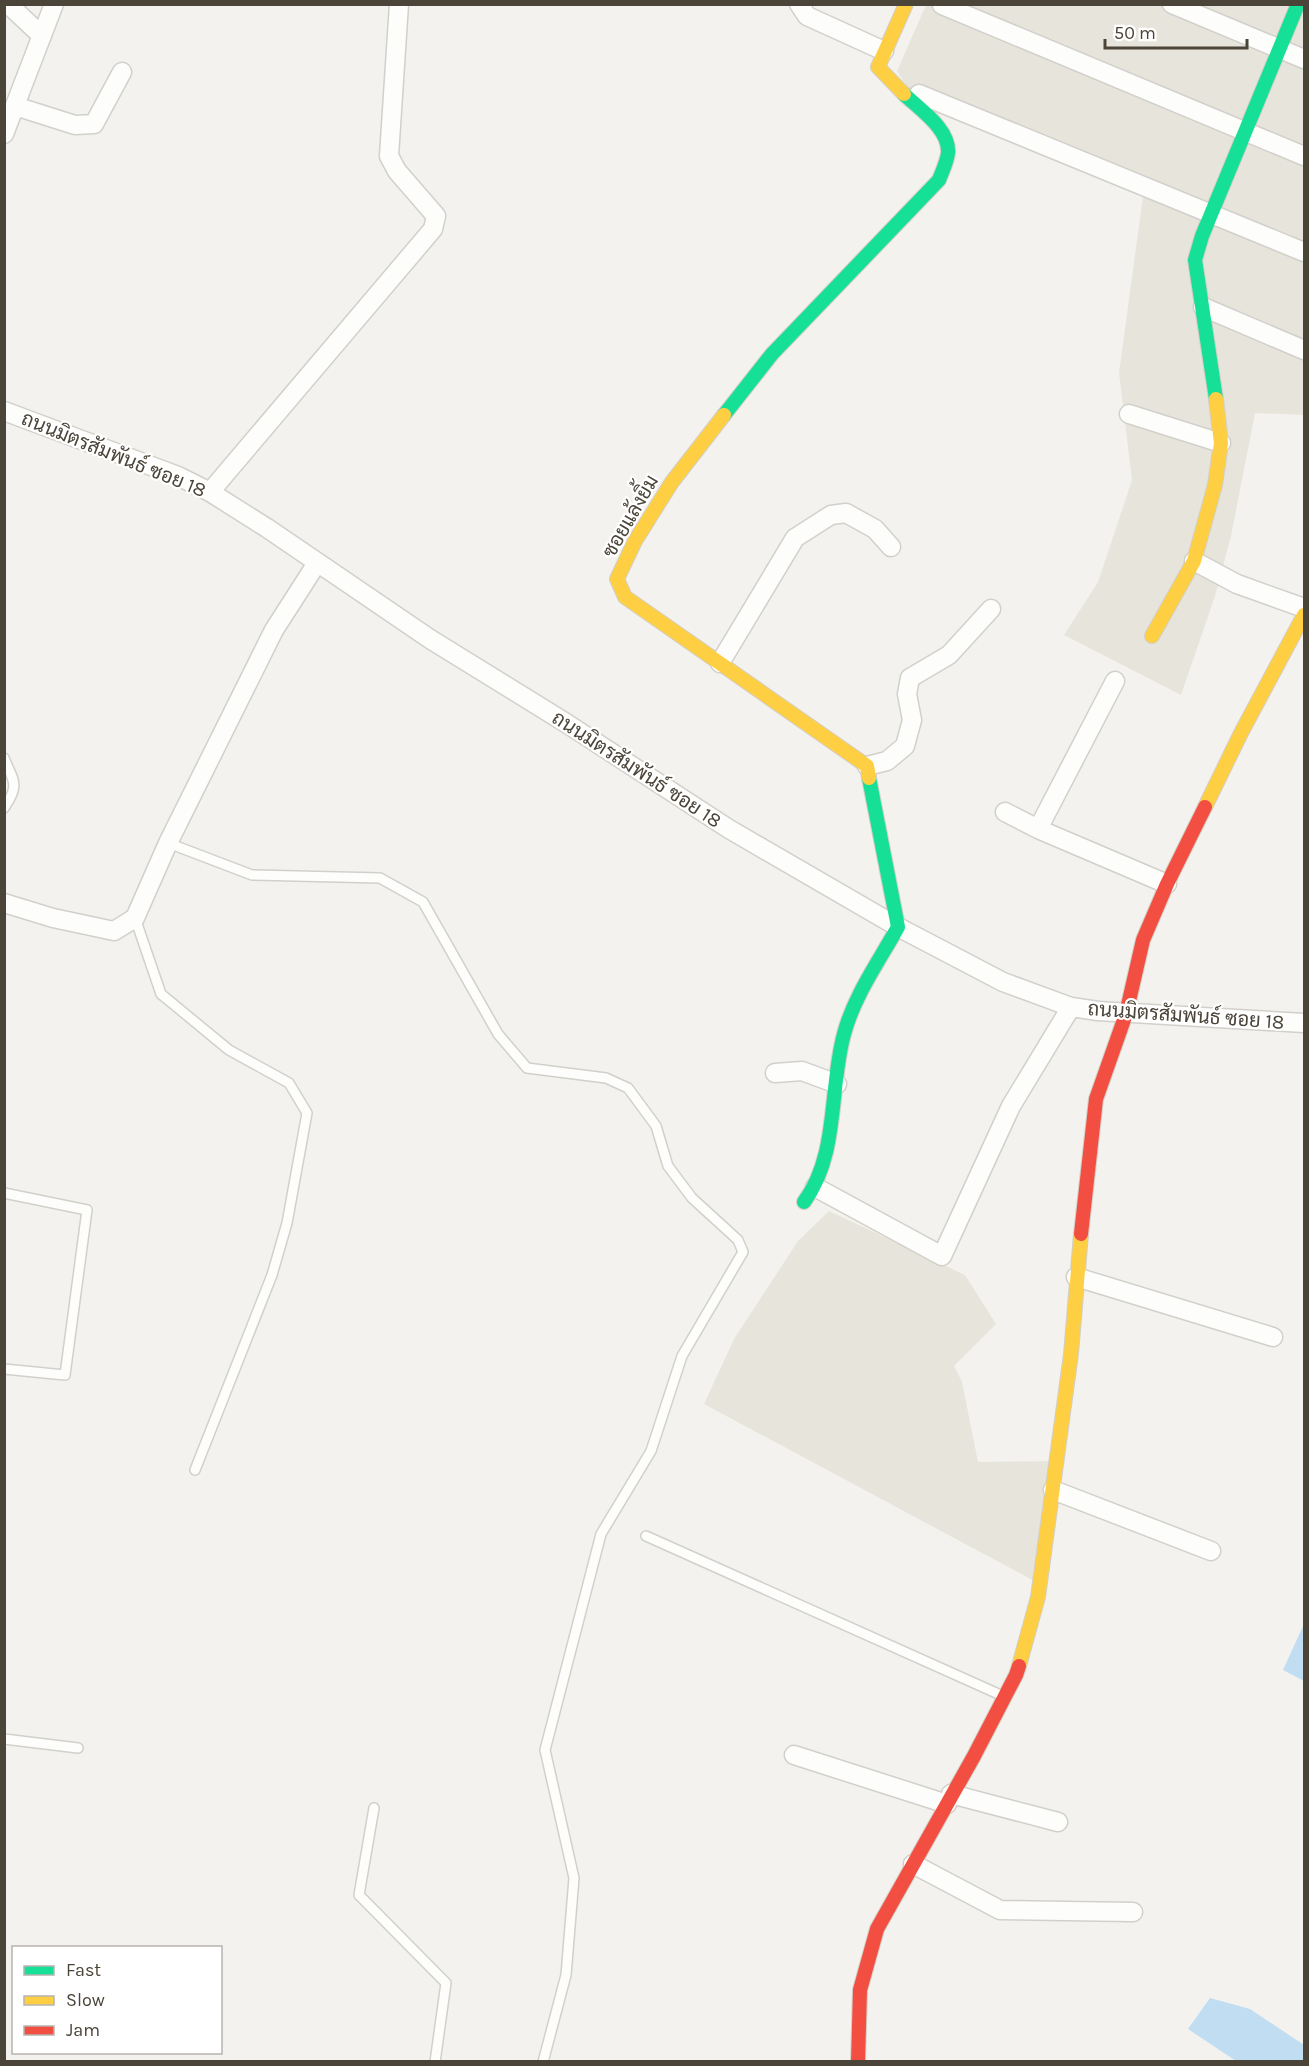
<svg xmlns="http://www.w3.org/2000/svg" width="1309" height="2066" viewBox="0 0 1309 2066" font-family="Karla,Sarabun,sans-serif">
  <rect width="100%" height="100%" fill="#f4f2ee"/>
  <path fill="#e7e4dc" d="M926,5H1304V415L1255,413L1231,536L1215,596L1181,695L1064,635L1098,582L1132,480L1119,373L1143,196L917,102L897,71Z
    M829,1211L965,1275L996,1324L954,1366L962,1382L978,1462L1063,1461L1038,1583L704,1404L734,1339L798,1241Z"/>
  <path fill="#c0ddf1" d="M1304,1624V1681L1283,1670Z
    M1210,1998L1250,2009L1304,2045V2061H1236L1188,2029Z"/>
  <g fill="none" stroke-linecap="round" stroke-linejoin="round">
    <defs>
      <path id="lane" d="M4,758C14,782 20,785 4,808
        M168,843L252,875L380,878L423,902L498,1034L527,1068L606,1078L628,1088L656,1126L668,1166L692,1198L738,1240L743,1252L682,1356L651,1451L601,1534L545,1750L574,1878L566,1975L543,2062
        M135,918L161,994L229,1050L289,1083L307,1113L287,1223L272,1275L195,1470
        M4,1193L87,1210L65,1375L4,1369
        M646,1536L1003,1696
        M4,1739L78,1748
        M374,1808L359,1895L446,1983L435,2062"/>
      <path id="street" d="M8,4L42,36
        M799,4L807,16L884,51
        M1172,4L1304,59
        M942,5L1304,156
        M919,94L1304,252
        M15,106L75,125L94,124L122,72
        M4,134L54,4
        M1203,307L1304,350
        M4,411L178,476L210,492L267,528L430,639L566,723L729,829L898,927L1003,982L1071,1007L1098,1011L1304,1023
        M1129,414L1221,443
        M210,492L433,229L436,216L397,171L389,156L399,4
        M1194,561L1237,584L1304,608
        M720,663L795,538L831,515L846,513L875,529L891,547
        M867,766L887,761L905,746L912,720L907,694L910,678L949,655L991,609
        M1005,812L1038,829L1167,884
        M1038,829L1115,681
        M4,903L53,918L114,931L135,918L168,843L274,630L317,563
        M775,1073L802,1071L837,1084
        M815,1187L942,1256L1011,1106L1071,1007
        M1076,1277L1273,1337
        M1053,1490L1211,1551
        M794,1755L947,1804
        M951,1794L1058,1822
        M913,1864L1000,1910L1133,1912"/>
      <path id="fast" d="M1216,399L1195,260L1202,236L1298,4
        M724,415L772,354L939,180C942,172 947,162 948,153C950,129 919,109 904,94
        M804,1202C839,1155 829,1088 844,1034C854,996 879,961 898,927L869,778"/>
      <path id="slow" d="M904,94L878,67L906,4
        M724,415L672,482L635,541L617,579L625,597L867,766L869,778
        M1152,636L1194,561L1215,485L1221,443L1216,399
        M1205,807L1241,733L1304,615
        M1019,1666L1038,1597L1071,1354L1081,1234"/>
      <path id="jam" d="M1081,1234L1096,1099L1126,1014L1143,940L1167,884L1205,807
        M858,2062L860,1990L877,1929L974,1756L1016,1675L1019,1666"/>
    </defs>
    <use href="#lane" stroke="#d2d0cb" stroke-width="12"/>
    <use href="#street" stroke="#d2d0cb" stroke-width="21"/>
    <use href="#fast" stroke="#d3cfc5" stroke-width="16"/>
    <use href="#slow" stroke="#d3cfc5" stroke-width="16"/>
    <use href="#jam" stroke="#d3cfc5" stroke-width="16"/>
    <use href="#lane" stroke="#fdfdfc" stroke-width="9"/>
    <use href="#street" stroke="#fdfdfc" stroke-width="18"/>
    <use href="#fast" stroke="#16e098" stroke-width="14"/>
    <use href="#slow" stroke="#ffcf43" stroke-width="14"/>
    <use href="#jam" stroke="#f24e42" stroke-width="14"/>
  </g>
  <g text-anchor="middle" stroke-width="4.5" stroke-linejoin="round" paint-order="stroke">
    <g font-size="20" fill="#4b4439" stroke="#fff">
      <text transform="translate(114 454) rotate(22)" y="7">ถนนมิตรสัมพันธ์ ซอย 18</text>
      <text transform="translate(630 516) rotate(-60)" y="7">ซอยแล้งยิ้ม</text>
      <text transform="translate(637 769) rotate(33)" y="7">ถนนมิตรสัมพันธ์ ซอย 18</text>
      <text transform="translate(1186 1015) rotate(4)" y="7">ถนนมิตรสัมพันธ์ ซอย 18</text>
    </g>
  </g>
  <rect width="1309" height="2066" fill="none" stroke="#4b4439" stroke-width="12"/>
  <rect x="12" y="1946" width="210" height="108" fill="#ffffff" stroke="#b7b4b0" stroke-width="1.5"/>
  <rect x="24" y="1966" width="30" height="9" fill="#16e098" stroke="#b7b4b0" stroke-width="1.5"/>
  <text x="66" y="1976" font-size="18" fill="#4b4439">Fast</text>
  <rect x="24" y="1996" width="30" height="9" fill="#ffcf43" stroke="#b7b4b0" stroke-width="1.5"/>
  <text x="66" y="2006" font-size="18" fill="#4b4439">Slow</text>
  <rect x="24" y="2026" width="30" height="9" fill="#f24e42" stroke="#b7b4b0" stroke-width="1.5"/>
  <text x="66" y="2036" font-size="18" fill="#4b4439">Jam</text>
  <path d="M1105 39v9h142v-9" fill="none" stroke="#4b4439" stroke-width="3"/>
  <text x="1114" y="39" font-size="18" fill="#4b4439" stroke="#ffffff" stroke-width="4.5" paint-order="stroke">50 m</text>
</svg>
